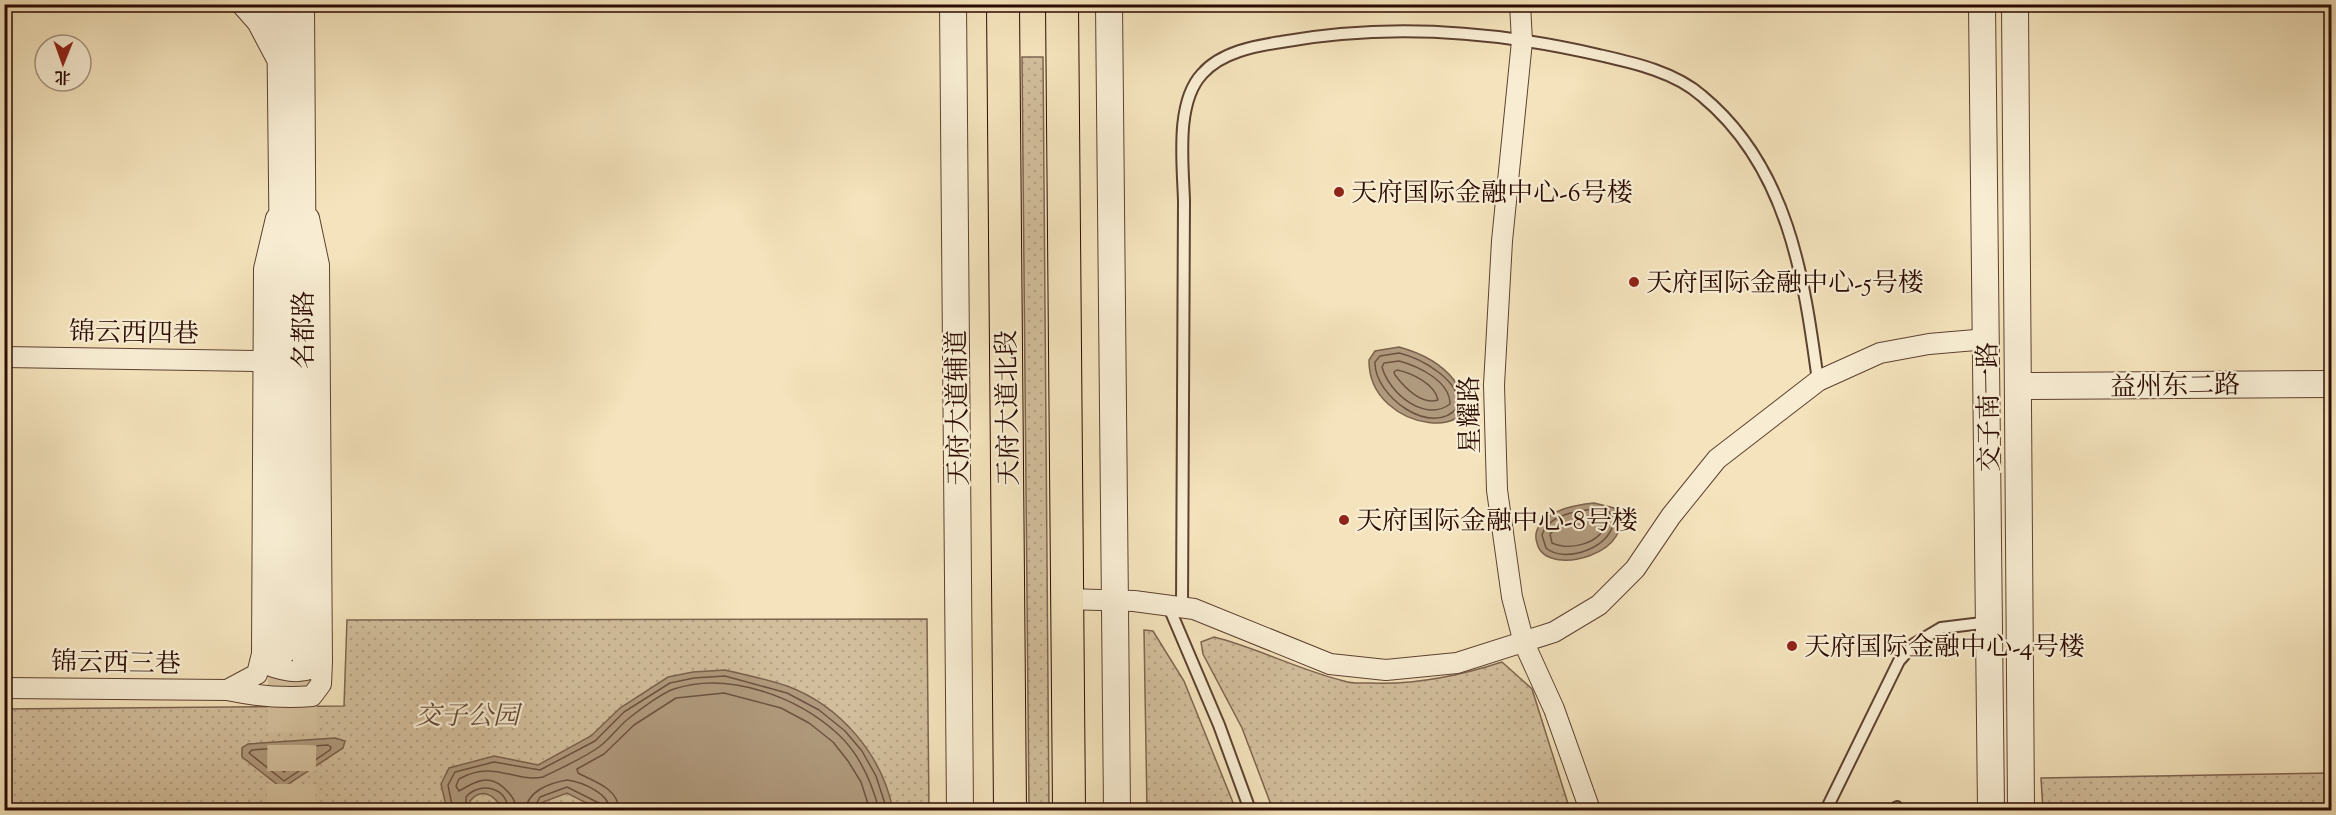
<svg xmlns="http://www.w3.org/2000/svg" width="2336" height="815" viewBox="0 0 2336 815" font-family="'Sorts Mill Goudy','Noto Serif SC',serif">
  <defs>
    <pattern id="grass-dots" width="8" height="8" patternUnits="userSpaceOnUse" patternTransform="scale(1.5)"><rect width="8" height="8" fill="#d2be9c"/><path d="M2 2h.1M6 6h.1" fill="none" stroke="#b4a285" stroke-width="1.8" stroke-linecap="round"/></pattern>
  </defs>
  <rect width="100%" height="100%" fill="#f4e3bc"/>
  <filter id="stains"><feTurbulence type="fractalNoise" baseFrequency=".00333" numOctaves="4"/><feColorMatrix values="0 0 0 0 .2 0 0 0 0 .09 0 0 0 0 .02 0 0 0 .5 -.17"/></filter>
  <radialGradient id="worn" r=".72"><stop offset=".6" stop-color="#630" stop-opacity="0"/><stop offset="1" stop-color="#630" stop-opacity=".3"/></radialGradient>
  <path fill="url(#grass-dots)" stroke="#7e644f" stroke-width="1.5" d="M1022,57H1043L1049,810H1029Z
    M927,619L929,810H5L4,709L344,706L347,620Z
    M1144,630L1153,631L1184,681L1236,810H1147Z
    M1214,637C1258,648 1299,670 1344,681C1352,684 1362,683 1371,683C1417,685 1459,676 1502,662L1532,689L1570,810H1273L1242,728L1203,654L1201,642Z
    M2331,773V810H2043L2041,778Z"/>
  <path fill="#b09a7d" stroke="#7b614c" stroke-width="1.5" d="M1399,347C1421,353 1440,362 1454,380C1501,444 1368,436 1369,360L1375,351Z
    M1594,503L1614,508C1644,550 1546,581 1537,543C1535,537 1536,530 1540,525C1552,509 1575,505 1594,503Z
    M725,670C746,675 767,679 787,686C841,706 882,755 893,810H600L567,793L543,802L538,810H501L502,807C493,795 482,787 470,801L472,810H447L441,784L449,768L494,756L538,765L591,736L620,708L668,677L693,672Z
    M335,738L345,741L343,748L284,787L278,785L242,757V748L248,744Z"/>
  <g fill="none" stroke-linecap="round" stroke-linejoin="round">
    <path stroke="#6e5240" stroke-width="1.5" d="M1399,353C1420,358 1462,380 1458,407C1432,439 1374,396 1375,362L1380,356Z
      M1399,361C1418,366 1450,381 1450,404C1425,423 1389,393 1382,367L1384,363Z
      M1397,370C1412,373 1435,384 1438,400C1421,405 1405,388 1395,375L1394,372Z
      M1594,509L1609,512L1613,517C1617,546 1565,565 1546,548L1542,535C1548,515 1576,511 1594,509Z
      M1594,516L1604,519L1606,523C1601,544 1569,551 1552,543L1550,534L1562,524Z
      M328,745L331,747L330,750L284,781L249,753L252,750Z
      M301,754L304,756L303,759L284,772L269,760L271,756Z
      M453,810L448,785L455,772L494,762L540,770L595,741L624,712L670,683L694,678L725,676L787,693L819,710L845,731L862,751L876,776L887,810
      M466,810V797C480,780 510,789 507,810
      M515,810C516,803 514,799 509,793C491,772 478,780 459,791L456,786L459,779C493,759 515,783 543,777C561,768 582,759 599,747C610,739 618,727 628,719C639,710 662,693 674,689C729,671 798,697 839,735C860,755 872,783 879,810
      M526,810C527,791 550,783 567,780C582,782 609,793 610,810
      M533,810L540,797L567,787L599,803L602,810
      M619,810C618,788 595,782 578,773L577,769L604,754L634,725L676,698L724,693L781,708L809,723L833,742L848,761L861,782L870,810"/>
    <path stroke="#d6c3a0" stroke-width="26" stroke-dasharray="26 13" stroke-linecap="butt" d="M280,810L281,653
      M302,810L305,656"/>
    <defs>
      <path id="service" d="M1168,605L1219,725L1250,810
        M1182,607L1184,201C1183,164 1175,103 1202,74C1221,52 1255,46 1281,42C1386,23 1496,31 1599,55C1634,63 1675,72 1702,96C1788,167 1804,277 1818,381
        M1826,810L1899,661L1914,644L1941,628L1990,622
        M1895,810L1897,807"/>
      <path id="minor" d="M1520,4L1522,41L1502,241L1494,385L1497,490L1512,597L1524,643L1554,709L1590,810
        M4,357L262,361
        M1067,599L1134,601L1194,609L1330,664L1386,670L1457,663L1554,632L1599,605L1635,569L1671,516L1717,459L1818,381L1880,353L1929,344L1987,339
        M262,654L268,665C286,672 306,676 322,662
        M4,688L227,690C256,696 283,699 312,696L321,684L322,662L319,265L309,218
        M227,690L257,674L262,654L264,269L276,218"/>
      <path id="tertiary" d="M245,4L260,21L279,57
        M280,4L284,360L281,653
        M301,4L305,656
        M953,4L960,810
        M1109,4L1117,810
        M1982,4L1991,810
        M2015,4L2021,810
        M2019,386L2332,384"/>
      <path id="primary" d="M1003,4L1010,810
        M1062,4L1069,810"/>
    </defs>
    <use href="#service" stroke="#5d4130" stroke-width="14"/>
    <use href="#minor" stroke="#5d4130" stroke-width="22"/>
    <use href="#tertiary" stroke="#5d4130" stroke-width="28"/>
    <use href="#primary" stroke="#2b0b02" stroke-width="34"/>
    <use href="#service" stroke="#f8edd3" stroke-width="10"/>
    <use href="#minor" stroke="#f8edd3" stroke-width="20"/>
    <use href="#tertiary" stroke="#f8edd3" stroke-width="26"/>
    <use href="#primary" stroke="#f4e3bc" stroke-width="32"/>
  </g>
  <g fill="#8f2418" stroke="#f8edd3" stroke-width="2">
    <circle cx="1339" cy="192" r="6"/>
    <circle cx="1634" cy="282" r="6"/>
    <circle cx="1344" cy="520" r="6"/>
    <circle cx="1792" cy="646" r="6"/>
  </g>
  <g text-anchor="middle" stroke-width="4.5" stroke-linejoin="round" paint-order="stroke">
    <g font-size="26" fill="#2b0b02" stroke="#f8edd3" text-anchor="start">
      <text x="1351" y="201">天府国际金融中心-6号楼</text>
      <text x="1646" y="291">天府国际金融中心-5号楼</text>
      <text x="1356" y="529">天府国际金融中心-8号楼</text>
      <text x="1804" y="655">天府国际金融中心-4号楼</text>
    </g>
    <g font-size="26" fill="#2b0b02" stroke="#f8edd3">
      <text transform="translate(303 330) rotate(-90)" y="9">名都路</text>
      <text transform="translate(134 332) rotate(1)" y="9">锦云西四巷</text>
      <text transform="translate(2175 385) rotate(-1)" y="9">益州东二路</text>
      <text transform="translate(1988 407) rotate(-91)" y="9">交子南一路</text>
      <text transform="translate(957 408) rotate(-91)" y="9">天府大道辅道</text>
      <text transform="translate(1007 408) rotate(-91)" y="9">天府大道北段</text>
      <text transform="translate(1469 415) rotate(-91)" y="9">星耀路</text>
      <text transform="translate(116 662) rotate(1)" y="9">锦云西三巷</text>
    </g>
    <g font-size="26" font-style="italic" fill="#654a38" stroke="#f8edd3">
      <text x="467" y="724">交子公园</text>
    </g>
  </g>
  <rect width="2336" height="815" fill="none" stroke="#f4e3bc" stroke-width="24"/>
  <rect x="6" y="6" width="2324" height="803" fill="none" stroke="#2b0b02" stroke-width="3"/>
  <rect x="12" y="12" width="2312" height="791" fill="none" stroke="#2b0b02" stroke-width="1.5"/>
  <g transform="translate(63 63) rotate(181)"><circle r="28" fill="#f8edd3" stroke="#a6937f" stroke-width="1.5"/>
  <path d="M0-4.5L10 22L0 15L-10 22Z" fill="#8f2418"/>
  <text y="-9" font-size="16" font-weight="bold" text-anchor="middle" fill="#2b0b02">北</text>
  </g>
  <rect width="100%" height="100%" filter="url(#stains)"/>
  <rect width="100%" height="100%" fill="url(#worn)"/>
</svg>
